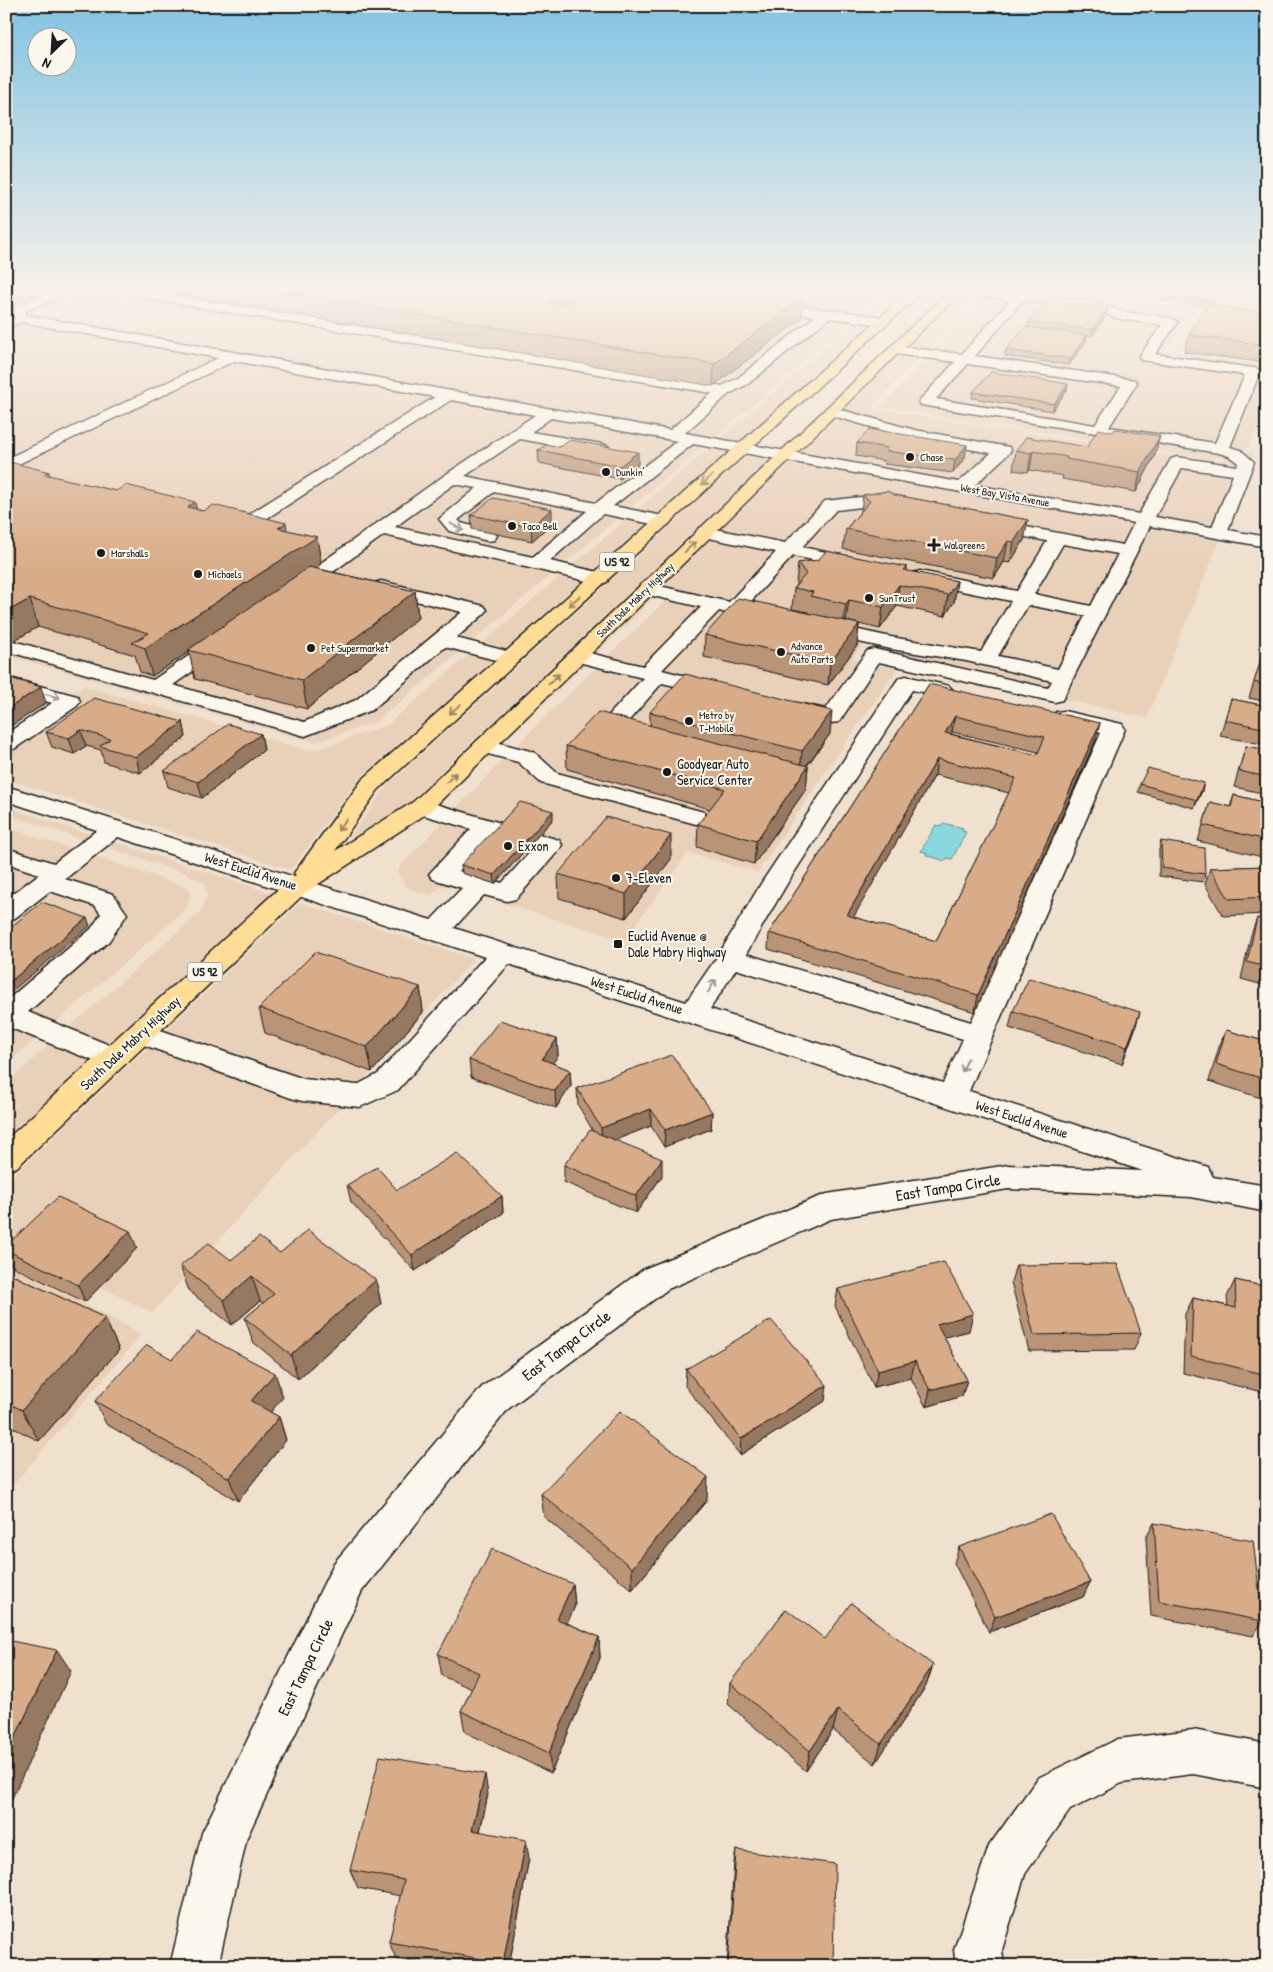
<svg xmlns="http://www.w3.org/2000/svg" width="1273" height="1972" viewBox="0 0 1273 1972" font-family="'Patrick Hand',sans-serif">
  <rect width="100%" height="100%" fill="#f0e0ce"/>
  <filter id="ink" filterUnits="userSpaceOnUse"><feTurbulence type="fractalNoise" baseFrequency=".02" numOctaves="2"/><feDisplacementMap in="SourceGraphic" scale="10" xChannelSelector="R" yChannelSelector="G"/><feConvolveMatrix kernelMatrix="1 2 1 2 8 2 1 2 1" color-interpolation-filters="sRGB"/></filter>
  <g filter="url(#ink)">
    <path fill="#e9d0b9" d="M6,292H887L376,722L315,742L6,655Z
      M890,292H906L357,781L291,870L6,779V739L84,686L306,750L319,749L387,725Z
      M925,292H946L883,351L898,335L896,326L892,323Z
      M965,292H985L873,405L874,408L1213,463L1255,450L1224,528L800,453L869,386H871L872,383Z
      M993,292L1188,316L1166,351L1267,366V406L1249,447L1211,459L881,407Z
      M1018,292H1050L1267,323V363L1176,349L1196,317L1192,314Z
      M749,454L770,458L409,802L349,839L385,788Z
      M791,461L1220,539L1147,718L902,663L868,655L877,644L661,595L655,597L532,716Z
      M666,600L865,643L852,658L897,669L813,790L758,872L688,853L624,940L443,885L431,895L407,888L398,873L401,865L541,721Z
      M6,807L271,893L6,1137V1083L197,915L202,910L207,895L205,883L187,874L6,814Z
      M6,827L175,883L190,889V899L185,910L6,1065Z
      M300,903L474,959L152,1313L6,1238V1182Z
      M6,1263L142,1334L6,1493Z"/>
    <path fill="#88d9de" stroke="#5d8d90" d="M943,823L963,828L962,831L966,832L952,859L947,858L945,861L926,855L927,853L921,851L936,825L941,826Z"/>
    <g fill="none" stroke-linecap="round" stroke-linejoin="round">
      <defs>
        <path id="minor" d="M52,292H69L67,295L26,310V315L670,430L712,393L131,296L125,292H153L722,386L738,378L815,316L760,308L758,305L760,302L764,301L883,317L888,318L890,321L888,324L883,325L829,318L748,384L729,394L685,433L959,482L991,453L913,439L826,414L824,411L826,408L831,407L915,430L1009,447L1011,450L1009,453L975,485L1139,514L1171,459L1177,457L1237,466L1238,463L1229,456L1219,453L921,405L919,402L921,399L955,362L895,354L888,350L895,346L962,354L1010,300L977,296L971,292H1007L1093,302L1123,312L1171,318L1178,322L1155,354L1253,368L1258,369L1260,372L1230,447L1241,450L1254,462L1228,530L1267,537V547L1150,526L1062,700L1055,702L879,662L839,722L831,723L789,714L786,709L789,704L797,703L826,709L867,651L874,649L1048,688L1052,681L966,661L891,649L822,634L815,632L812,628L815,624L822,622L891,637L981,652L1011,601L913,581L911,577L913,573L920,571L1017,591L1047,541L983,529L980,525L983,521L989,520L1123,545L1134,523L693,444L613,506L668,517L671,521L668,525L662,526L603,514L550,561L607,574L609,578L607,582L600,584L384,535L301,595L294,597L287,595L285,591L287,587L445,475L535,415L451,400L244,533L238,534L232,533L229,529L232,525L435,397L234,361L6,470V459L218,358L21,322L6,328V319L14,316L16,305ZM1022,301L1092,310L1120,319L1162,325L1139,357L1141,360L1245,375L1215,443L1109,427L1137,383L1135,380L975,356ZM968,364L1121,386L1095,425L936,399ZM551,418L677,441L596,503L465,476L520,439L602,454L608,452L610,449L608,446L602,444L531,432ZM1182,468L1233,475L1212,527L1155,517ZM454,484L477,488L439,519L449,531L488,541L494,540L497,536L494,532L461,523L458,520L494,492L587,511L533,557L395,527ZM1063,544L1118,554L1091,606L1034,594ZM1028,605L1085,616L1058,669L998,656Z
          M861,497L904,505L907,509L904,513L898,514L861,507L836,510L802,547L864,560L867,564L864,568L858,569L793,556L740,613L733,615L719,611L662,670L721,685L725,689L721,693L714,695L662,683L615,736L607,738L599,736L596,731L599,726L643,678L570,660L567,656L570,652L577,650L643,666L701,607L640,593L638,589L640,585L647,583L729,602L776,552L699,536L696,532L699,528L705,527L785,543L825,501Z
          M381,581L484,606L487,610L484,614L456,638L518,654L521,658L518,662L511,664L445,647L372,710L305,736L6,651V639L153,680L215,638L222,636L229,638L232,642L229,646L173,685L304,722L356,700L462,612L374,591L372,587L374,583Z
          M906,676L949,686L953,690L949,694L942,696L912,690L788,882L746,954L971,1022L1101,733L1056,722L1053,717L1056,712L1064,711L1122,724L1125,729L969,1091L1208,1167L1213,1177L1267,1186V1212L1191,1197L1008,1189L831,1219L668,1289L508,1409L362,1591L247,1837L218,1966H170L202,1833L334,1563L482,1387L644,1269L816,1198L827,1194L1008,1165L1143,1171L509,964L398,1090L360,1107L302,1101L291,1098L130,1040L126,1033L130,1026L140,1023L304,1079L357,1085L378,1074L485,957L118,837L65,879L113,894L127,914L109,941L28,1012L124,1051L129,1058L124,1065L114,1068L104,1065L6,1026V1001L91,929L101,914L95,906L50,891L15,918L6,920V899L39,874L6,863V848L54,863L97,830L6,801V786L431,920L462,888L433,879L429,874L471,829L413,812L409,807L413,802L421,800L429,802L559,840L562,845L559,850L516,899L507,901L484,895L454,928L686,1002L719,954L762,882L896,682L899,678ZM492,835L534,848L502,883L459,871ZM736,969L963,1039L943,1083L710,1009Z
          M6,677L77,696L80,701L77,706L14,749L6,751V734L52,703L6,690Z
          M485,739L534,752L557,773L704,812L708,817L704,822L696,824L541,783L518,762L477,751L474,746L477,741Z
          M1193,1730L1267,1744V1788L1193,1774L1122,1783L1070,1810L1025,1874L1002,1950L1004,1966H956L954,1950L989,1846L1038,1778L1118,1739Z"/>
        <path id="major" d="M909,292H922L378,790L335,851L413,802L948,292H961L429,812L306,892L17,1167L6,1171V1140L288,880L296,875L294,873L298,868L362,780Z"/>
      </defs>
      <use href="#minor" stroke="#1c1c1c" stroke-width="3"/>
      <use href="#major" stroke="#1c1c1c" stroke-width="3"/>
      <use href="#minor" fill="#fbf7ec" fill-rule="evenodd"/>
      <use href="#major" fill="#ffdd96" fill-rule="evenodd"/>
    </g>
    <path fill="#ba9476" stroke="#1c1c1c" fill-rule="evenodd" d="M166,292H760L803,298L801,319L713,386Z
      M1241,292H1267V295L1256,293Z
      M1162,295L1215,296L1212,306L1267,313V363L1184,352L1189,335L1206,306L1161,300Z
      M1107,314L1092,336L1087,335L1086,341L1069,365L1005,356L1006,350L1028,327L1029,322Z
      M1067,390L1052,411L972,398L973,392Z
      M857,443L965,458L953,473L884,464V461L856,456Z
      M1087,447L1155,455L1136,492L1062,479L1063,476L1030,470L1028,472L1013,470L1016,450Z
      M538,450L638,465L620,479L539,463Z
      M6,463L49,472L50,476L317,537L321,564L315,568L415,591L418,618L307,709L195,679L189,652L152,676L140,672L135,655L38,627L13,641L6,638Z
      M863,495H895L1028,520L1024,540L1010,563L1004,562L994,578L843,549L846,529L861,511Z
      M471,515L552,523L532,541L472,529Z
      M798,563L907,567V571L957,581L954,602L945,616L897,606L880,629L846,621L859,624L857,646L828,685L704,657L705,635L808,613V612L792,609L794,588L796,585Z
      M1267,638V702L1249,698L1262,657Z
      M6,677L46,703L11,726L6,725Z
      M929,684L1096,739L975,1012L768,949L769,933ZM952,732L1038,752L1037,755L951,734ZM935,775L1009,793L936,941L853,917Z
      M1231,699L1267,706V745L1220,736Z
      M650,712L830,734L807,766H808L806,789L754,864L697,847L698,824L710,809L567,769L566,746L650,726Z
      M183,722L186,737L140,773L104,762L101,750L86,746L74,754L52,747L46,732Z
      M261,734L264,750L202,798L168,787L164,771Z
      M1246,746L1267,750V794L1234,787L1241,762Z
      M1140,784L1202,791L1194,808L1138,792Z
      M1234,795L1267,803V844L1262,857L1198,841L1210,802L1230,807Z
      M553,819L495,884L462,873L461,865Z
      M1161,841L1205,874L1203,882L1159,876V850Z
      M671,859L626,918L559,898L558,874Z
      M1267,866V914L1223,916L1205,884L1210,868Z
      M1257,918L1267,920V986L1241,979L1251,935Z
      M420,987L423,1012L372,1072L265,1033L259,1008Z
      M1013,1011L1135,1029L1122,1064L1009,1028Z
      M1226,1030L1267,1042V1100L1209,1081L1219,1047Z
      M557,1039L558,1056L552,1063L570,1070L571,1086L556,1108L471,1077L469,1060Z
      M577,1088L712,1112L711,1129L664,1147L651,1126L615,1140L662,1176L636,1213L564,1182V1165L593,1131L578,1105Z
      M347,1185L397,1190L502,1196L503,1213L415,1271L351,1202Z
      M6,1246L137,1248L85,1302L12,1266L6,1255Z
      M280,1253L376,1280L381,1304L298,1379L253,1342L245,1318L263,1303L260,1301L232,1325L189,1291L180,1266Z
      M1016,1265L1141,1333L1134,1350L1029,1351L1011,1282Z
      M6,1272L105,1318L119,1350L39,1441L6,1424Z
      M1235,1280L1267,1287V1393L1183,1373L1185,1314L1193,1298L1228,1306L1227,1297Z
      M838,1289L969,1331L944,1337L967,1380L962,1396L926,1407L911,1378L874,1387L835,1306Z
      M172,1359L283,1397L270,1412L279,1417L286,1440L238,1501L106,1424L95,1401Z
      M686,1369L825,1401L740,1455L685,1386Z
      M541,1494L707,1500L632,1590L544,1517Z
      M1154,1523L1263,1621L1253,1636L1151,1616L1146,1538Z
      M959,1547L1090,1582L1083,1597L989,1632L954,1563Z
      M573,1584L575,1606L567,1623L599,1637L600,1658L551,1773L465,1732L461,1711L472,1689L442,1676L438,1654Z
      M825,1639L933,1665L926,1686L875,1764L833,1730L806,1771L728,1704L730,1683Z
      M488,1794L480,1832L529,1858L509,1966H434L396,1959L389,1942L401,1896L358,1888L350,1870Z
      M736,1850L833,1966H727L734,1862Z"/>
    <path fill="#977860" stroke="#1c1c1c" d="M6,292H51L13,306L15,317L6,320Z
      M566,292H597L550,323L549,302Z
      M803,298L801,319L713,386L714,364Z
      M1108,308L1107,314L1092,336L1093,330Z
      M1087,335L1086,341L1069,365L1070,359Z
      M1068,384L1067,390L1052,411L1054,404Z
      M1160,436L1155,455L1136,492L1140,472Z
      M967,445L965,458L953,473L955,460Z
      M1033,451L1030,470L1028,472L1031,453Z
      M638,452V465L620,479V466Z
      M195,502L201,528L188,507Z
      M552,509V523L532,541L531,527Z
      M1028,520L1024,540L1010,563L1014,542Z
      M286,523L290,549L278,528Z
      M317,537L321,564L190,651L188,650L189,652L152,676L145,648Z
      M1008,541L1004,562L994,578L997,558Z
      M957,581L954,602L945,616L948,595Z
      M899,585L897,606L880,629L883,607Z
      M415,591L418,618L307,709L302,680Z
      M30,599L38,627L13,641L6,619V612Z
      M849,600L846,621L843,625L846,604Z
      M859,624L857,646L828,685L830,663Z
      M41,687L46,703L11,726L6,712V710Z
      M832,711L830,734L800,774L802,751Z
      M955,716L952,732L942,748L945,733Z
      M183,722L186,737L140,773L136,757Z
      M1100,723L1096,739L975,1012L978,995Z
      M81,730L86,746L74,754L69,738Z
      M261,734L264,750L202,798L198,782Z
      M937,759L935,775L845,932L847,915Z
      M808,766L806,789L754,864L756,841Z
      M1204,783L1202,791L1194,808L1197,800Z
      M553,811V819L495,884L494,875Z
      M671,835V859L626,918V894Z
      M87,918L90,926L6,996V985Z
      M420,987L423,1012L372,1072L367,1047Z
      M1140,1012L1135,1029L1122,1064L1127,1047Z
      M557,1039L558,1056L543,1076L542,1059Z
      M570,1070L571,1086L556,1108L555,1091Z
      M651,1109V1126L602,1145L601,1128Z
      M712,1112L711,1129L664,1147L665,1130Z
      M662,1159V1176L636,1213V1196Z
      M502,1196L503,1213L415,1271L412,1255Z
      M130,1231L137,1248L85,1302L78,1285Z
      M252,1276L260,1301L232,1325L224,1300Z
      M376,1280L381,1304L298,1379L291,1355Z
      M973,1314L969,1331L933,1340L937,1324Z
      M105,1318L119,1350L39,1441L22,1410Z
      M915,1361L911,1378L874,1387L878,1371Z
      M275,1373L283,1397L260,1425L251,1401Z
      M967,1380L962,1396L926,1407L930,1390Z
      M827,1385L825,1401L740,1455L741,1439Z
      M279,1417L286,1440L238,1501L229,1478Z
      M708,1477L707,1500L632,1590V1568Z
      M1090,1582L1083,1597L989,1632L995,1617Z
      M573,1584L575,1606L559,1640L557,1619Z
      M599,1637L600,1658L551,1773L549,1753Z
      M57,1650L71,1671L8,1807L6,1806V1756Z
      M933,1665L926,1686L875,1764L881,1744Z
      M838,1710L833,1730L806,1771L810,1751Z
      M485,1774L488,1794L476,1849L472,1830Z
      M526,1840L529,1858L509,1966H503V1963Z"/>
    <path fill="#d8ac89" stroke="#1c1c1c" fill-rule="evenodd" d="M283,292H566L549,302L565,304L587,292H760L803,298L714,364Z
      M1164,292H1181L1215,296L1213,301L1162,295Z
      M1046,300L1108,308L1093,330L1029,322Z
      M1207,305L1267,313V345L1189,335Z
      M1025,327L1087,335L1070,359L1006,350Z
      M991,372L1068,384L1054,404L973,392Z
      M870,429L967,445L955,460L885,451L887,448L857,443Z
      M1098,429L1113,432L1115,429L1160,436L1140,472L1066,459L1067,457L1033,451L1031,453L1016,450L1026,437L1087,447Z
      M570,440L638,452L620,466L538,450L546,445L559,447Z
      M10,462L49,472L44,474L116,491L126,485L195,502L188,507L203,511L213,505L286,523L278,528L317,537L145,648L132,643L149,633L30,599L6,612V600L12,597L6,595V463Z
      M887,491L895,495L1028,520L1014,542L1008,541L997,558L846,529L870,501L863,495Z
      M493,498L552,509L531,527L471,515Z
      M826,551L907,567L904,570L957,581L948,595L899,585L883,607L849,600L846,604L810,596L813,592L794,588L806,574L798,563L818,560Z
      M309,567L415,591L302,680L188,650Z
      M738,598L859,624L830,663L705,635Z
      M1262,657L1267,658V685L1254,682Z
      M685,674L832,711L802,751L650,712Z
      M6,677L41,687L6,710Z
      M929,684L1100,723L978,995L769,933ZM955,716L1045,737L1037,755L945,733ZM937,759L1016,778L936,941L847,915Z
      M94,698L183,722L136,757L100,746L110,739L81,730L69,738L46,732Z
      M1231,699L1267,706V729L1225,720Z
      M598,712L808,766L756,841L698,824L725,789L566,746Z
      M228,724L261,734L198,782L164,771Z
      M1246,746L1267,750V777L1239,771Z
      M1148,768L1204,783L1197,800L1140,784Z
      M1234,795L1267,803V840L1203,825L1210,802L1231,807Z
      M520,802L553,811L494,875L461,865Z
      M606,817L671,835L626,894L558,874Z
      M1161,841L1204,848L1205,874L1162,868Z
      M1267,866V897L1229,899L1210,868Z
      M42,902L87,918L6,985V931Z
      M1257,918L1267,920V967L1247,962Z
      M315,952L420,987L367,1047L259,1008Z
      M1029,978L1140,1012L1127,1047L1013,1011Z
      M500,1020L557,1039L542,1059L570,1070L555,1091L469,1060Z
      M1226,1030L1267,1042V1080L1216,1064Z
      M672,1055L712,1112L665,1130L651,1109L601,1128L577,1088Z
      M590,1130L662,1159L636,1196L564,1165Z
      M457,1153L502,1196L412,1255L347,1185L377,1167L397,1190Z
      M58,1197L130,1231L78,1285L6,1250V1246Z
      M308,1230L376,1280L291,1355L245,1318L274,1294L252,1276L224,1300L180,1266L209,1243L231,1260L259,1237L280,1253Z
      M944,1262L973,1314L937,1324L967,1380L930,1390L915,1361L878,1371L838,1289Z
      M1117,1264L1141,1333L1034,1335L1016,1265Z
      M6,1272L105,1318L22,1410L6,1402Z
      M1235,1280L1267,1287V1375L1191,1356L1193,1298L1236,1308Z
      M771,1320L827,1385L741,1439L686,1369Z
      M197,1332L275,1373L251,1401L279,1417L229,1478L95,1401L147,1345L172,1359Z
      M620,1411L708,1477L632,1568L541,1494Z
      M1051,1514L1090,1582L995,1617L959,1547Z
      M1154,1523L1253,1541L1263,1621L1159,1601Z
      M492,1549L573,1584L557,1619L599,1637L549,1753L461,1711L479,1673L438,1654Z
      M851,1603L933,1665L881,1744L838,1710L810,1751L730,1683L786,1609L825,1639Z
      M6,1640L57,1650L6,1756Z
      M380,1756L485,1774L472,1830L526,1840L503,1963L389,1942L404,1880L350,1870Z
      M736,1850L835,1864L833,1966H728Z"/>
    <defs><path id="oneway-shaft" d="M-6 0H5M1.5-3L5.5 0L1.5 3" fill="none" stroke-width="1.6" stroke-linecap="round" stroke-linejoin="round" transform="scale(1.25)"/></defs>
    <g stroke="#99865f">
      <use href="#oneway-shaft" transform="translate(707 480) rotate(138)"/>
      <use href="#oneway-shaft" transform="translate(690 547) rotate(-44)"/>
      <use href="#oneway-shaft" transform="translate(574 601) rotate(138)"/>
      <use href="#oneway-shaft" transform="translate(554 679) rotate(-44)"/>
      <use href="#oneway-shaft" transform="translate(455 709) rotate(138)"/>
      <use href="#oneway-shaft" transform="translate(451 778) rotate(-44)"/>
      <use href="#oneway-shaft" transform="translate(342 825) rotate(126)"/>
    </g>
    <g stroke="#97948e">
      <use href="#oneway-shaft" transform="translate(457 527) rotate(28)"/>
      <use href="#oneway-shaft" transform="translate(53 696) rotate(16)"/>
      <use href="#oneway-shaft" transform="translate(712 986) rotate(-57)"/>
      <use href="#oneway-shaft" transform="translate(965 1065) rotate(113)"/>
    </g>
  </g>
  <linearGradient id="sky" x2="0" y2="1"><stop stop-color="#81c3e4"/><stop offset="0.51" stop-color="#f8f1e9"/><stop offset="1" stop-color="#f8f1e9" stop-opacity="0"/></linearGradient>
  <rect width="1273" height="568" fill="url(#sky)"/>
  <g fill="#1c1c1c" stroke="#fbf7ec" stroke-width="2">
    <circle cx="910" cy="457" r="5"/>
    <circle cx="606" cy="472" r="5"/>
    <circle cx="512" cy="526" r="5"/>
    <path d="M931.5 537.5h5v5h5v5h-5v5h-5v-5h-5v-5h5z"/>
    <circle cx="101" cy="553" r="5"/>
    <circle cx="198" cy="574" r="5"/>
    <circle cx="869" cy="598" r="5"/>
    <circle cx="311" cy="648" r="5"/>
    <circle cx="781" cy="652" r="5"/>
    <circle cx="689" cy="721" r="5"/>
    <circle cx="667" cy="772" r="5"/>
    <circle cx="508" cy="846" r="5"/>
    <circle cx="616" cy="878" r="5"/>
    <rect x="613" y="939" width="10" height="10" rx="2.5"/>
  </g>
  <g text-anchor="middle" stroke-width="4" stroke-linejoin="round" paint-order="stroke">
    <g font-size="11" fill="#1c1c1c" stroke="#fbf7ec" text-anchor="start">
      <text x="920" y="461">Chase</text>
      <text x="616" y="476">Dunkin'</text>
      <text x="522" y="530">Taco Bell</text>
      <text x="944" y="549">Walgreens</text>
      <text x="111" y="557">Marshalls</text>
      <text x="208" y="578">Michaels</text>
      <text x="879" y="602">SunTrust</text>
      <text x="791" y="650">Advance<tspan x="791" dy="13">Auto Parts</tspan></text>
      <text x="321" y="652">Pet Supermarket</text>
      <text x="699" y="719">Metro by<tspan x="699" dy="13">T-Mobile</tspan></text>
    </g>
    <g font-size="11" fill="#1c1c1c" stroke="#fbf7ec">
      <text transform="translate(1005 495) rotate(10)" y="4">West Bay Vista Avenue</text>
      <text transform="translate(635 600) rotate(-44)" y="4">South Dale Mabry Highway</text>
    </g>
    <g fill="#fbf7ec" stroke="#5f5e5a" stroke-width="1">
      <rect x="599.5" y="552.5" width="35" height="19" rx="4"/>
      <rect x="187.5" y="962.5" width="35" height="19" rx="4"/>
    </g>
    <g font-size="12" font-weight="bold" fill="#1c1c1c">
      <text x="617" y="566">US 92</text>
      <text x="205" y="976">US 92</text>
    </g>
    <g font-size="14" fill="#1c1c1c" stroke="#fbf7ec" text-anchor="start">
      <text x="677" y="769">Goodyear Auto<tspan x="677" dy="16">Service Center</tspan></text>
      <text x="518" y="851">Exxon</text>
      <text x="626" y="883">7-Eleven</text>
      <text x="628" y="941">Euclid Avenue @<tspan x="628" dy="16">Dale Mabry Highway</tspan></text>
    </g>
    <g font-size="14" fill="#1c1c1c" stroke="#fbf7ec">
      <text transform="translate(251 871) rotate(18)" y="5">West Euclid Avenue</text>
      <text transform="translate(637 995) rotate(18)" y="5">West Euclid Avenue</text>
      <text transform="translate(130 1043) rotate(-43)" y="5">South Dale Mabry Highway</text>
      <text transform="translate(1022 1119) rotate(18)" y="5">West Euclid Avenue</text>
    </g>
    <g font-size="16" fill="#1c1c1c" stroke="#fbf7ec">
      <text transform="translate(948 1187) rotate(-9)" y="6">East Tampa Circle</text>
      <text transform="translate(566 1345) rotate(-37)" y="6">East Tampa Circle</text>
      <text transform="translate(305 1667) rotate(-64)" y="6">East Tampa Circle</text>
    </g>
  </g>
  <rect width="1273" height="1972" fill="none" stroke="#fbf7ec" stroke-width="25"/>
  <rect x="12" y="12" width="1248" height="1947" fill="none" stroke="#1c1c1c" stroke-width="2" filter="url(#ink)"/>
  <g transform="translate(52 52) rotate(205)"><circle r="24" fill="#fbf7ec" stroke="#a29f99"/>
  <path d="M0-4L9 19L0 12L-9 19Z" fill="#1c1c1c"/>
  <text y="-8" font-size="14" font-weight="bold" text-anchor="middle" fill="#1c1c1c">N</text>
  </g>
</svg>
